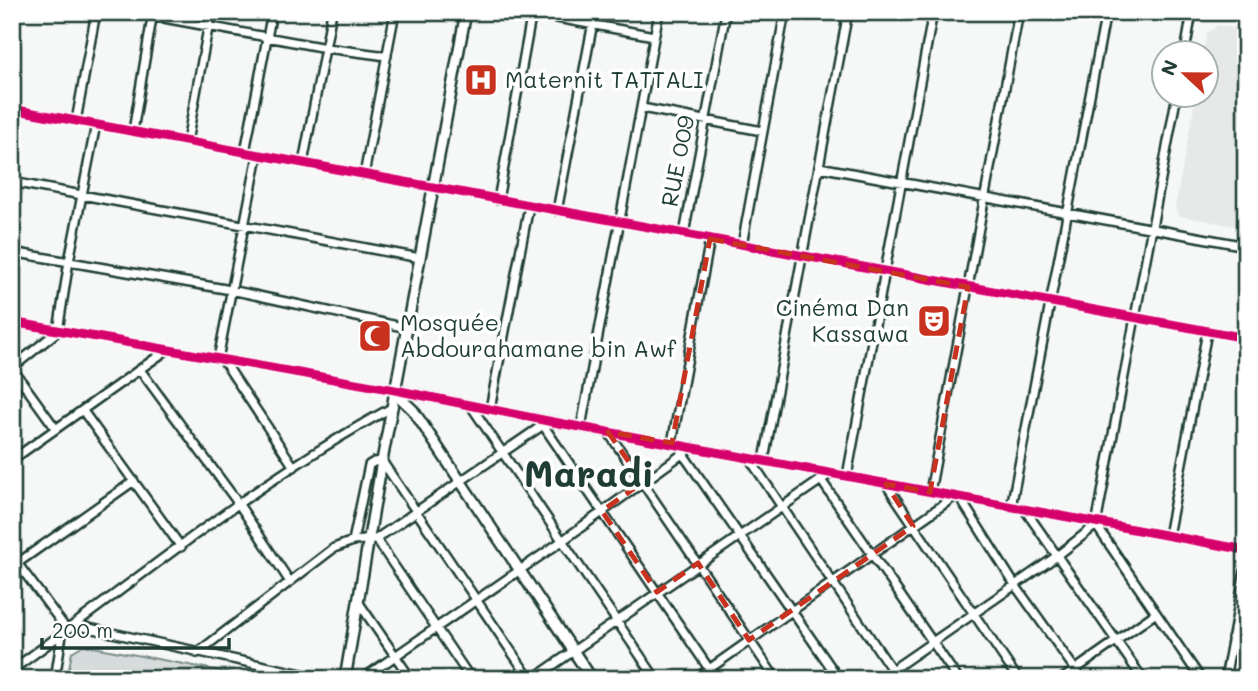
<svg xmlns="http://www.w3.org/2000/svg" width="1258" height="691" viewBox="0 0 1258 691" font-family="Mali,sans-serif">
  <rect width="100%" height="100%" fill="#f6f7f7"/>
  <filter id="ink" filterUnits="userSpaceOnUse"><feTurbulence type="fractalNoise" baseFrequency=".0143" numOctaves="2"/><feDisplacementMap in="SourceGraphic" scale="14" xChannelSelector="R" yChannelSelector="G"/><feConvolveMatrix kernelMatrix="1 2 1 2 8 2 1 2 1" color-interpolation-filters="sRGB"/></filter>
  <g filter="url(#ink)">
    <path fill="#e6e9e8" d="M1218,25L1246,30V228L1180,216L1175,208L1196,95L1206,94V52H1203L1207,33Z"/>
    <path fill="#d6dcdb" stroke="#7a8c88" stroke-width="2" d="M83,645L263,679H67L72,652Z"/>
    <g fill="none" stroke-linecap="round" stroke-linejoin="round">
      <defs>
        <path id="minor" d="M131,12L326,48L387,56
          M525,12L654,36
          M1185,52L1192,12
          M1177,94L1096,525L1201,679
          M642,108L762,131
          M12,109L1246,338
          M76,121L96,12
          M133,131L153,12
          M187,142L211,12
          M245,152L272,12
          M303,163L332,12
          M819,167L1246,246
          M364,175L395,12
          M12,182L420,258
          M498,200L532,12
          M557,211L595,12
          M684,234L726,12
          M742,245L785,12
          M12,252L231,290L407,328
          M12,322L395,390L548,421L1246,550
          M218,359L258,155
          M223,360L294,467
          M12,368L58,331L69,261L96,124
          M12,368L56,429
          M141,371L238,503L290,582
          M471,406L656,679
          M490,409L529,206
          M83,411L181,547
          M543,425L716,679
          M581,427L659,12
          M608,432L776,679
          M672,443L710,239
          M683,454L839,679
          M749,458L898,679
          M12,460L167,350
          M764,460L848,12
          M847,476L933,12
          M821,480L958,679
          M886,484L1018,679
          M930,492L1019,12
          M960,498L1015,585L1082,679
          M1011,507L1106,12
          M1025,510L1143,679
          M1168,536L1207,332
          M376,539L546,423
          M353,541L369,465L374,462L382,461L530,679
          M12,556L67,630
          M12,567L134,481
          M359,603L411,679
          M75,625L325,679
          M1232,638L1246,656
          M197,653L334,548L353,541L376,539L471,679
          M12,670C138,580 257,480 393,407
          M55,679L62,635
          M362,679L562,541L692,447
          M533,679L831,473
          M695,679L954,497
          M879,679L1057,556L1096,525
          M1062,679L1156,613
          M1225,679L1246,565"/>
        <path id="tertiary" d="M395,393L413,410L592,679
          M345,679L382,461L466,12"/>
      </defs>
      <use href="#minor" stroke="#1f3d34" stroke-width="12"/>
      <use href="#tertiary" stroke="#1f3d34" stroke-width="14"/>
      <use href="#minor" stroke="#fff" stroke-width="7"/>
      <use href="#tertiary" stroke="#fff" stroke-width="9"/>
      <defs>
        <path id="cycleway" d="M12,109L1246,338
          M12,322L395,390L548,421L1246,550"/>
      </defs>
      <use href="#cycleway" stroke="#fff" stroke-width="13"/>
      <use href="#cycleway" stroke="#d6006c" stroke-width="9"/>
    </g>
  </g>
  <path fill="none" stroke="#c8321e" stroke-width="5" stroke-dasharray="14 9" stroke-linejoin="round" d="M710,239L968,287L930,492L886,484L913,526L749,640L698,563L657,592L602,511L643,482L608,432L672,443Z"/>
  <defs>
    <symbol id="hospital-square" viewBox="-11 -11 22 22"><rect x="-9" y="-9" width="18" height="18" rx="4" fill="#c8321e" stroke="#fff"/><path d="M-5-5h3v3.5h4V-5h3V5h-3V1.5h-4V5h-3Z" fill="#fff"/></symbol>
    <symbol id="theatre-square" viewBox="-11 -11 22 22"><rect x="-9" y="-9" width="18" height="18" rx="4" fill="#c8321e" stroke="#fff"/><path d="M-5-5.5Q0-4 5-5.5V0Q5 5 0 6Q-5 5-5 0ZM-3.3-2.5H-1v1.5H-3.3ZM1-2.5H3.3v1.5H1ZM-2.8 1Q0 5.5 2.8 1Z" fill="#fff"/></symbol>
    <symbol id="mosque-square" viewBox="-11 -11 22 22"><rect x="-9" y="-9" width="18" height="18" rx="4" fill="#c8321e" stroke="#fff"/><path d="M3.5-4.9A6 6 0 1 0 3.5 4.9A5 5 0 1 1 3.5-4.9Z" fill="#fff"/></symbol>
  </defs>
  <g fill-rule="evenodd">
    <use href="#hospital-square" x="462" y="61" width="38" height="38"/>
    <use href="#theatre-square" x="915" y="302" width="38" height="38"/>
    <use href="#mosque-square" x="356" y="317" width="38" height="38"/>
  </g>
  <g text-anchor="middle" stroke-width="7" stroke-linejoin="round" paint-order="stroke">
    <g font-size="23" fill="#1f3d34" stroke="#fff" text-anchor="start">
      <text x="505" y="88">Maternit TATTALI</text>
      <text x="909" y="316" text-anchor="end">Cinéma Dan<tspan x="909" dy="26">Kassawa</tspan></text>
      <text x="400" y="331">Mosquée<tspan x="400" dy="26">Abdourahamane bin Awf</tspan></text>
    </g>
    <g font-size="23" fill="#1f3d34" stroke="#fff">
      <text transform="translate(678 161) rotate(-79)" y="8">RUE 009</text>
    </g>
    <g font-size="37" font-weight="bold" fill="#1f3d34" stroke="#fff">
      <text x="589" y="487">Maradi</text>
    </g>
  </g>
  <rect width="1258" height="691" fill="none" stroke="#fff" stroke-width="42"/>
  <rect x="21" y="21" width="1216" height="649" fill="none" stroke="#1f3d34" stroke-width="2.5" filter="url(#ink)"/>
  <g transform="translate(1185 74) rotate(292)"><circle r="33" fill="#ffffff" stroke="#a5b1ae" stroke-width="2"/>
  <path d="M0-5L12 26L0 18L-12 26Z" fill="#c8321e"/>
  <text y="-10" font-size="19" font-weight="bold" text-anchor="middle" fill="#1f3d34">N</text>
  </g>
  <path d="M42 638v10h187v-10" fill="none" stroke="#1f3d34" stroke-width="3.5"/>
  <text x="52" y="638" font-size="21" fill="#1f3d34" stroke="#ffffff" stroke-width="5" paint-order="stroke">200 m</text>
</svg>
